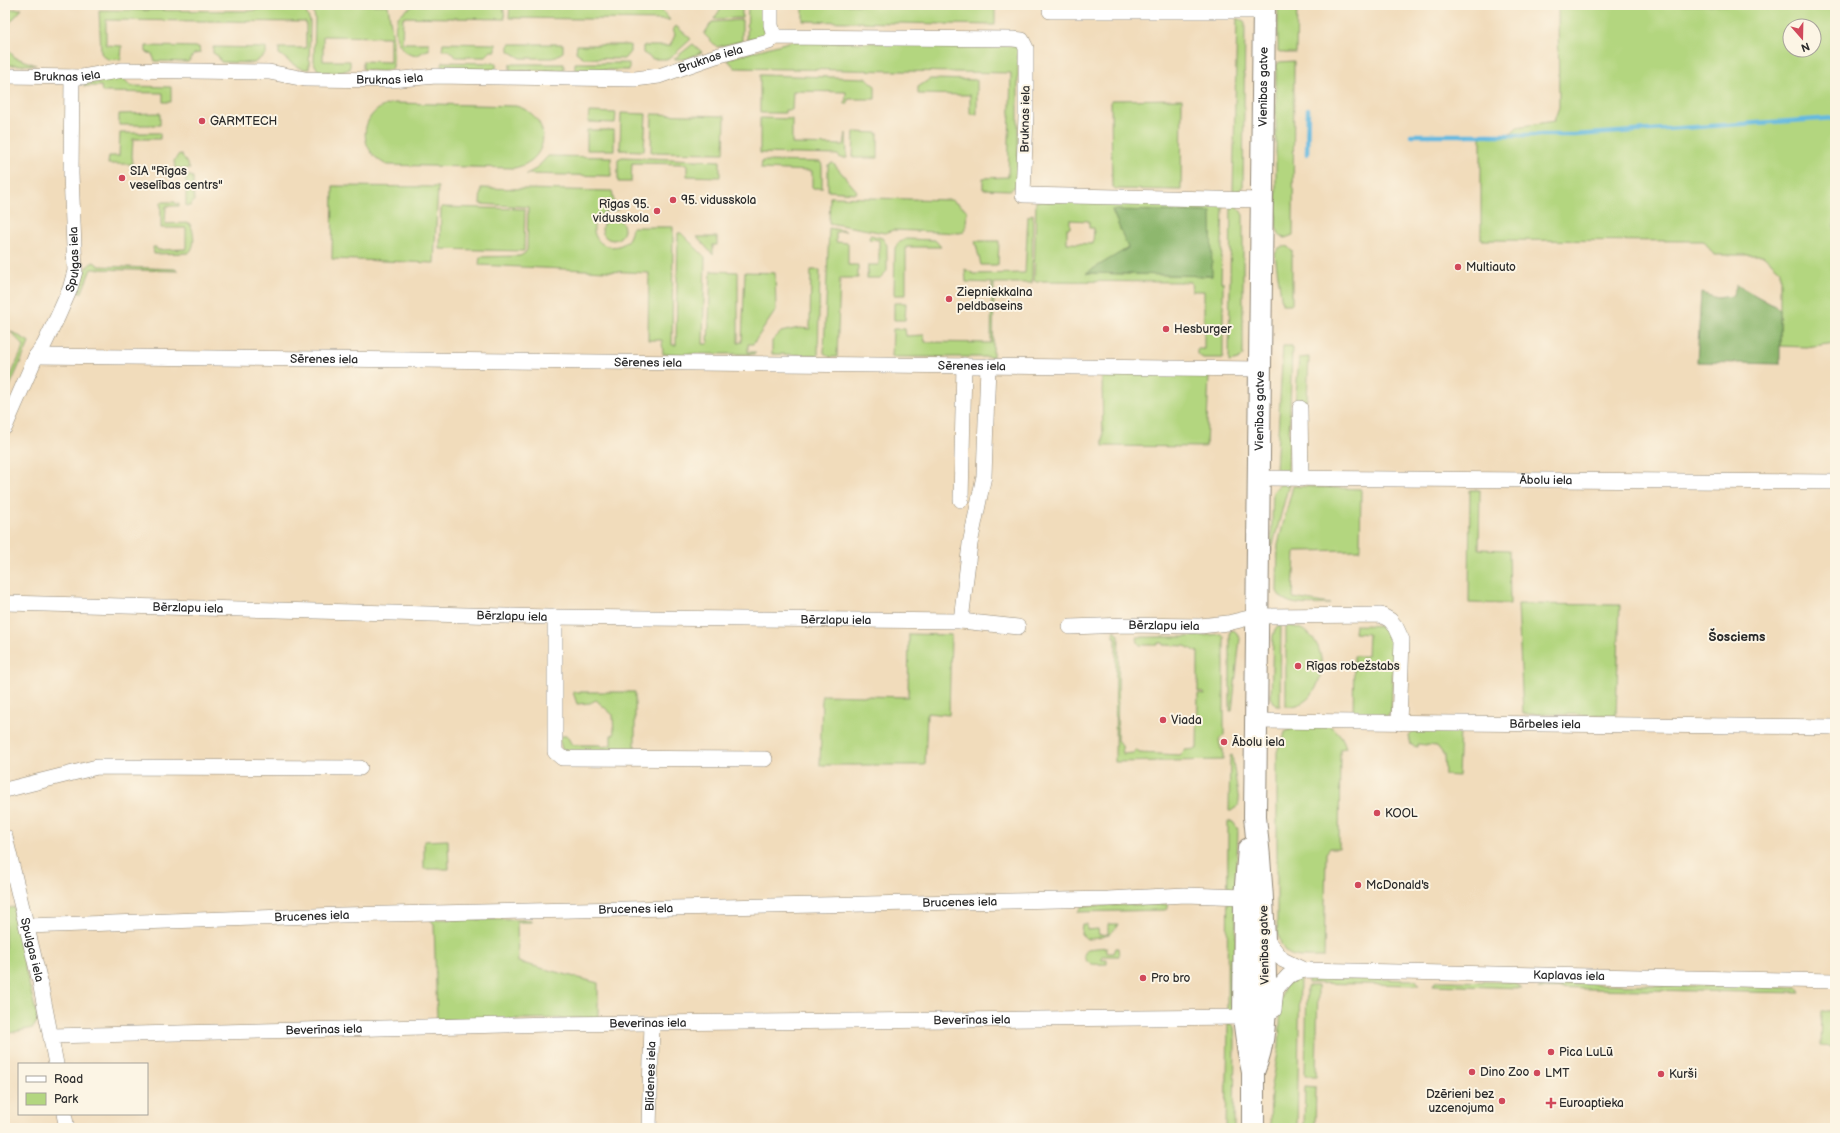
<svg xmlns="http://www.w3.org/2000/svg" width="1840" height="1133" viewBox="0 0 1840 1133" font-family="'Balsamiq Sans',sans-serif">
  <rect width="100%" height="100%" fill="#fcf5e5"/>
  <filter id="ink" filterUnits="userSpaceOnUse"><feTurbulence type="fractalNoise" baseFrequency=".025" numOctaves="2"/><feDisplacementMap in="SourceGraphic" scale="8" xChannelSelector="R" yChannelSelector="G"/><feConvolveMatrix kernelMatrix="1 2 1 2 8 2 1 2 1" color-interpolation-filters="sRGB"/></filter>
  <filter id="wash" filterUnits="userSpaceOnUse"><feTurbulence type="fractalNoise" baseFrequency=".012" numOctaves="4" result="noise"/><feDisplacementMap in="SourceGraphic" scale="16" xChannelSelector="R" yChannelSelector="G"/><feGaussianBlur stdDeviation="0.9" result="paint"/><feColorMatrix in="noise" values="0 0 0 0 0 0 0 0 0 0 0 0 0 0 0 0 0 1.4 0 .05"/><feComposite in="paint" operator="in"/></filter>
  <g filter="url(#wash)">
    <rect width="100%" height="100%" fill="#f1dcbb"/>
    <path fill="#b3d67f" stroke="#6f8055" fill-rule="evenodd" d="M282,5H301L304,8L310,21L309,69C296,70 289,60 279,54V48H306V22L106,20V45L122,46L121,59C112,60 107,61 101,53L99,10L250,11Z
      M308,5H388L393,40V67C386,75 372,70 363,69V61L390,62V37L323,36V61H350V69L341,72H319L314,63L315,19L314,14Z
      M415,5H503L505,19L403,17L402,43H429V50C422,50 420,57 412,55C397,51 391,28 399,16C403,11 410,8 415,5Z
      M510,5L659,7L670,20L509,18Z
      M723,5H742V18L714,19Z
      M748,5H764V35L747,40Z
      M803,5H995V25L803,21Z
      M1278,5H1297L1296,53H1284L1278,51Z
      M1558,5H1835V343L1806,347L1780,346V270L1763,255H1714L1704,241L1481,240V135H1509L1517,127L1554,121L1559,107ZM1790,26H1814V50H1790Z
      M5,9H22L5,28Z
      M1237,18L1244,21L1245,23L1243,186L1239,191L1233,192Z
      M742,20V41L717,47L704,34L712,22Z
      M676,26L691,39L669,59H653L643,53V46H670L675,35L673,30Z
      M792,41L1018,46L1019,55H1018V179L1016,186L1010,190L983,189V178L1008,177L1011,73L735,68L727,59Z
      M443,43L496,44V51H491L485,57H456L448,50H442Z
      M509,44H563V52L553,58H521L509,51Z
      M693,44L702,52L686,59H674Z
      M577,45H630V52L624,59L584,58L576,52Z
      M146,46L199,47L200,53L194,54L188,62L155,61L152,54L146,52Z
      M213,47L266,48V54L254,63L221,62L218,56L213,53Z
      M8,49L14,57L36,65H5V52Z
      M1294,61L1293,235L1285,238L1280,236L1276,227V66L1279,62Z
      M442,62L496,63V69L442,70Z
      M575,63H629V70H575Z
      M510,64H564V70L510,71Z
      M760,75L867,78L875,86V99H848V104H845L846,92L793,91L792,110H785V113H760Z
      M114,78L124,79L131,86L171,87V102H163V93L102,92L101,86H84V84Z
      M930,79L977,80V114H970V95L918,94V87Z
      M1182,99L1181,190L1116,189L1112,186L1111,100Z
      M394,103L516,106C553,116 551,161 514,168L387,165C355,150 359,109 394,103Z
      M589,112L616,113L615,123L588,122Z
      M160,113V125H119V114Z
      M621,113L646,114L644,151L620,150Z
      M652,114L725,116L724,153L651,152Z
      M760,118L792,119V144L844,145L846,133L847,158H840L838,155L760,153Z
      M587,130H614V150H587Z
      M854,132L878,133V158H853Z
      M120,133H160V139H133L132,156L133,164H108L109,156H119Z
      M179,154L182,155L190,169L175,168L174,161Z
      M548,156L611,157V176L526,174L536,169Z
      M622,157L720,161V177L687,176V164L632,163L631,182H618V159Z
      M762,161L821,162L822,166V188H812V171L761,169Z
      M833,163L857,191L856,193L828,191V165Z
      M186,175L193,177L194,201L190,206H186Z
      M333,186L438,187L434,263L332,259Z
      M481,188L612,191L614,202L618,210C581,210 591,253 618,246C627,244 631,237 632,227H673L672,345H676L678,233H681L705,257L703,344H708L711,271L738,272V343L742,342L745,272L775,273L776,310L753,344H748V352H755V354H663L662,340H648L649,273L479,265L480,257L520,256L525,253L527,250L528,207L480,204Z
      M830,197L951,200L967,210L966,226L964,231L960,233L893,230L885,233L829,223Z
      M1036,201L1223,204L1221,282H1223V358H1203L1197,354V349H1204V291H1192L1191,282L1034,281ZM1112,210L1212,276L1087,273L1129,248ZM1070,220L1089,221V228H1094L1093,244L1067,243V228H1070Z
      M161,202H175L176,204H179V206H166L165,224L189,223C195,230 196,249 188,253L154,254L153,247H156L157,250L186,249V228H161Z
      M1231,203L1237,205L1243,215V355L1238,360L1229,362Z
      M441,207L525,209L524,251L440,249Z
      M1033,214L1032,283H994L993,357H892L893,329H905L906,336L924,335L925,342L991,343L992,283L966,282L965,269L974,274L1025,273L1028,216Z
      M602 229a11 11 0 1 1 22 0a11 11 0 1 1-22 0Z
      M829,228L846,231L836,232V242L848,243V265H858V278H840L837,357H830L824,353Z
      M870,235L882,238L887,245V271L880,278H867L868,265H879V240L869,239Z
      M697,237H717V245H713V255Z
      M906,239L935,240L941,247H906V295H894L895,248L898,243Z
      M975,241H999L998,265H981Z
      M1283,246L1288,247L1292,251V304H1282L1275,254L1279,248Z
      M94,262L99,266L175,269L178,271L91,269L81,294L78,290C81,281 84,265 94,262Z
      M811,270H820L818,355L772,354V341L781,332L799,328L810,329Z
      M894,303H906L905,320H894Z
      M10,331L28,341L29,343L5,397V389L24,346Z
      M1283,346H1292L1288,470L1286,472L1278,471L1276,469Z
      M1309,357L1307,400L1295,405L1299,358Z
      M1102,372L1209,376L1206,447L1103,446Z
      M1289,484L1271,552L1273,492L1279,485Z
      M1293,486L1361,489L1360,550L1295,551L1293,598L1330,604C1315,604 1284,609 1277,591L1278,544Z
      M1470,490H1480L1479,549L1509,550L1510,604L1469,603Z
      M1518,604L1620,605L1616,715L1523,714Z
      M1281,625L1280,706H1276L1271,697L1273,636L1275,629Z
      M1355,625C1372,626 1385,622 1394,639L1391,711L1385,718L1353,717L1354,656H1367L1368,634L1354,633Z
      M1286,626C1338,627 1328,710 1286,706Z
      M1114,630L1116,631L1119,635L1117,740L1122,746L1123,754L1134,753L1135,750H1137L1139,753L1180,755L1185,750L1197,749L1198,694L1205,695L1204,693L1198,692V652L1185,646L1164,645L1163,643H1158V645H1140L1138,643L1137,637H1185L1221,634L1224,636V735L1219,740L1221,749H1223V760L1115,762L1116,637H1114Z
      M1233,630L1236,632L1240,638L1232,711H1230V631Z
      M909,634L951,635L949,715L927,713L925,765H820L822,695L908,697Z
      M573,692H635V754L563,752L558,736H567L572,745H601L603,747L611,745V735H614L613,715L596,700L590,703L577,704Z
      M1330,726C1339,732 1343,737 1346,748L1340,749L1339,848H1330L1326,853L1324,957C1291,957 1281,961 1277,924V752C1279,744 1284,740 1285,732L1293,728Z
      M1415,730H1460L1458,776L1445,775L1444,755L1437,746L1417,744V747L1411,745L1409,736Z
      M1232,755L1239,802L1238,806L1231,811H1229L1230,756Z
      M1228,821L1233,822L1238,829L1236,893V1008L1227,1012Z
      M448,840L449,869H424V841Z
      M1167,904L1168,908L1165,910L1078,912L1082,906Z
      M14,907L25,968L38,1020L33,1028L5,1034V909Z
      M430,919L529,920L532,922H517L518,962L598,983V1018L437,1020L434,924Z
      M1082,924H1087V930L1098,929L1099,935L1108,934V924H1118C1113,936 1099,939 1087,939L1081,934Z
      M1107,947V953H1113L1115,948H1118L1119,956H1102V960H1107V964C1097,964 1086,967 1084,955L1087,949Z
      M1300,977L1297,1128H1270L1271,1091L1279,1047L1281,997L1285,986Z
      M1308,978L1416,980L1419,985L1308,983Z
      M1439,981L1514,982L1521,988L1433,985L1434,983Z
      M1546,983L1789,988H1798L1801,993L1538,988Z
      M1307,986H1318L1316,1076H1305Z
      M1821,1012H1835V1047L1820,1046Z
      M1228,1023L1232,1024L1234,1027L1235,1038L1234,1128H1226Z
      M1305,1086L1316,1087L1315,1128H1304Z"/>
    <path fill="#8eb76e" stroke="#5c714c" d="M1112,210L1211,212L1212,276L1086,273L1128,248Z
      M1737,285L1780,309V364L1697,362L1701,293L1717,298L1732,296Z"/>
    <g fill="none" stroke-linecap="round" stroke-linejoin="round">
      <path stroke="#64b9e0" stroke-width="4.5" d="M1411,135H1574L1835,118
        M1307,154L1308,109"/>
    </g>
  </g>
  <g filter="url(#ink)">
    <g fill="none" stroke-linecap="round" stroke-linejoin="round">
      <defs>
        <g id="minor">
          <path d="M771,5V25L774,37"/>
          <path d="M1050,11H1264"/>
          <path id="s1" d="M5,76L82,77L123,70L269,72L305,79L390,80L436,76L635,79L659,76L716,56L769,42L774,37L1013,39L1022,40L1026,48V116L1023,195L1262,200"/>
          <path id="s2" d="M36,356L1260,369"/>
          <path d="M1300,408L1301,479"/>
          <path id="s3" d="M5,427L36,356L44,345L58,316L70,289L75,271L71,174L72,77"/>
          <path id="s4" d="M1258,478L1835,482"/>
          <path d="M961,500L964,365"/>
          <path id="s5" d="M5,603L548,617L961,621L1018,627"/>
          <path d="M555,617V752L562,758L765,759"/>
          <path d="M961,621L970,544L984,476L988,366"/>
          <path id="s6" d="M1070,627L1127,625L1200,626L1228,623L1257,616L1381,615L1390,620L1396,627L1402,640L1399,723"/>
          <path id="s7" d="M1255,721L1835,727"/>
          <path d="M5,790L97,767L360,768"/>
          <path id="s8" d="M5,837L40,982L56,1064"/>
          <path id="s9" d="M27,926L341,915L1108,899L1185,895L1245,897"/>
          <path d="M1264,937L1283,960L1304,970"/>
          <path id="s10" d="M1274,1010L1276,989L1288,976L1304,970L1835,981"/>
          <path id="s11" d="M51,1036L551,1024L1244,1017"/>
          <path d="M64,1114L67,1128"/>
          <path id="s12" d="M649,1128L652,1024"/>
        </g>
        <g id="highway">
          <path d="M1249,849L1245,897L1244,1017L1248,1048L1253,1072V1128"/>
          <path id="s13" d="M1253,1072C1266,1041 1265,1009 1265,976C1264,922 1261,870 1255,817L1264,5"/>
        </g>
      </defs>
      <use href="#minor" stroke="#8e8473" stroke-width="16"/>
      <use href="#highway" stroke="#8e8473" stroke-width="24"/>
      <use href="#minor" stroke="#fff" stroke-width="15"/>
      <use href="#highway" stroke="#fff" stroke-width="22"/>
    </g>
  </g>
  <g fill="#d1495b" stroke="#fcf5e5" stroke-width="1.5">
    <circle cx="202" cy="121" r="4"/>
    <circle cx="122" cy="178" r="4"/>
    <circle cx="673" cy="200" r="4"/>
    <circle cx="657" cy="211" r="4"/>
    <circle cx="1458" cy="267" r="4"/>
    <circle cx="949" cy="299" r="4"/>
    <circle cx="1166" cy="329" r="4"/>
    <circle cx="1298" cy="666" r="4"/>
    <circle cx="1163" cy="720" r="4"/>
    <circle cx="1224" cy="742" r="4"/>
    <circle cx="1377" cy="813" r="4"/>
    <circle cx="1358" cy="885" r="4"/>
    <circle cx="1143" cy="978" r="4"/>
    <circle cx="1551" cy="1052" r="4"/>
    <circle cx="1472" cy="1072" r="4"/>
    <circle cx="1537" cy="1073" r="4"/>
    <circle cx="1661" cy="1074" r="4"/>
    <circle cx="1502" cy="1101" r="4"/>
    <path d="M1549 1097h4v4h4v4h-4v4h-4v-4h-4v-4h4z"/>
  </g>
  <g text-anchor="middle" stroke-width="4" stroke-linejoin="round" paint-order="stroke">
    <g font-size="12" fill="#2b2b2b" stroke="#fcf5e5">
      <text dy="4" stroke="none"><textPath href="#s1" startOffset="710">Bruknas iela</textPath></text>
      <text dy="4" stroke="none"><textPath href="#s1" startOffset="62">Bruknas iela</textPath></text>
      <text dy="4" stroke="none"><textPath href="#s1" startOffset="386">Bruknas iela</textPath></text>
      <text dy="4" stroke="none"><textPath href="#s13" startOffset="987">Vienības gatve</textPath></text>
      <text transform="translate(1025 119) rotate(-89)" y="4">Bruknas iela</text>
      <text dy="4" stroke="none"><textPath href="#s3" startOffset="183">Spulgas iela</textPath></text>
      <text dy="4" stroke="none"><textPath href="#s2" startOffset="288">Sērenes iela</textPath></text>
      <text dy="4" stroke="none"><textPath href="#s2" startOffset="612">Sērenes iela</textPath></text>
      <text dy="4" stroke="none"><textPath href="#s2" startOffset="936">Sērenes iela</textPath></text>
      <text dy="4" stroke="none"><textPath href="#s13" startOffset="663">Vienības gatve</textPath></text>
      <text dy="4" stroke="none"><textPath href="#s4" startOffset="288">Ābolu iela</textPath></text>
      <text dy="4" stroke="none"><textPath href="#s5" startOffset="183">Bērzlapu iela</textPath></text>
      <text dy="4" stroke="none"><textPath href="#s5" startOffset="507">Bērzlapu iela</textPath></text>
      <text dy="4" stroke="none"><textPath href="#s5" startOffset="831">Bērzlapu iela</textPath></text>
      <text dy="4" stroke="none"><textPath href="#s6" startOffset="94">Bērzlapu iela</textPath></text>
      <text dy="4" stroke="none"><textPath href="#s7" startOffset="290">Bārbeles iela</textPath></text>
      <text dy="4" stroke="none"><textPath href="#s9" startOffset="933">Brucenes iela</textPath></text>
      <text dy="4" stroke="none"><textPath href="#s9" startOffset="609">Brucenes iela</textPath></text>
      <text dy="4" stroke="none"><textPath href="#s9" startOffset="285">Brucenes iela</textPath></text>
      <text transform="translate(1264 945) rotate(-91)" y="4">Vienības gatve</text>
      <text dy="4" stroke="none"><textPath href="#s8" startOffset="116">Spulgas iela</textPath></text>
      <text dy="4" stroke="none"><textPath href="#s10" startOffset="321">Kaplavas iela</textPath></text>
      <text dy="4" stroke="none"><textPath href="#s11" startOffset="921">Beverīnas iela</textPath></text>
      <text dy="4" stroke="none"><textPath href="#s11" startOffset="597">Beverīnas iela</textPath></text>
      <text dy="4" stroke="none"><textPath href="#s11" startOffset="273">Beverīnas iela</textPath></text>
      <text dy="4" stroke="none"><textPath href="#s12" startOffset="52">Blīdenes iela</textPath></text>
    </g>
    <g font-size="12" fill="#2b2b2b" stroke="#fcf5e5" text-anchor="start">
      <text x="210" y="125">GARMTECH</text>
      <text x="130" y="175">SIA "Rīgas<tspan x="130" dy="14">veselības centrs"</tspan></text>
      <text x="681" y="204">95. vidusskola</text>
      <text x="649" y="208" text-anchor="end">Rīgas 95.<tspan x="649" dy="14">vidusskola</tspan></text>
      <text x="1466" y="271">Multiauto</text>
      <text x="957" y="296">Ziepniekkalna<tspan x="957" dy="14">peldbaseins</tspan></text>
      <text x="1174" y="333">Hesburger</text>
      <text x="1306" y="670">Rīgas robežstabs</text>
      <text x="1171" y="724">Viada</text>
      <text x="1232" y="746">Ābolu iela</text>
      <text x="1385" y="817">KOOL</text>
      <text x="1366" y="889">McDonald's</text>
      <text x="1151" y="982">Pro bro</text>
      <text x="1559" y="1056">Pica LuLū</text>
      <text x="1480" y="1076">Dino Zoo</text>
      <text x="1545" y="1077">LMT</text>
      <text x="1669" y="1078">Kurši</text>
      <text x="1494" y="1098" text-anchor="end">Dzērieni bez<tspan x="1494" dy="14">uzcenojuma</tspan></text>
      <text x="1559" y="1107">Euroaptieka</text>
    </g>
    <g font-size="13" font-weight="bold" fill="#2b2b2b" stroke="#fcf5e5">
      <text x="1737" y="641">Šosciems</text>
    </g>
  </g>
  <rect width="1840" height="1133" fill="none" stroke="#fcf5e5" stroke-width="20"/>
  <rect x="18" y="1063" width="130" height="52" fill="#fcf5e5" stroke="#a8a49b"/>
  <rect x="26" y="1076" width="20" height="6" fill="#ffffff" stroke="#a8a49b"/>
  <text x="54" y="1083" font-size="12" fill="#2b2b2b">Road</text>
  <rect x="26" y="1093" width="20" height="12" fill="#b3d67f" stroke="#a8a49b"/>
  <text x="54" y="1103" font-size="12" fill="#2b2b2b">Park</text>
  <g transform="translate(1802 38) rotate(160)"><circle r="19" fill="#fcf5e5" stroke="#a8a49b"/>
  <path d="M0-3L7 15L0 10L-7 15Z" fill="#d1495b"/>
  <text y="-6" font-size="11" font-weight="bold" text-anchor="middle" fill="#2b2b2b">N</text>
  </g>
</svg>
